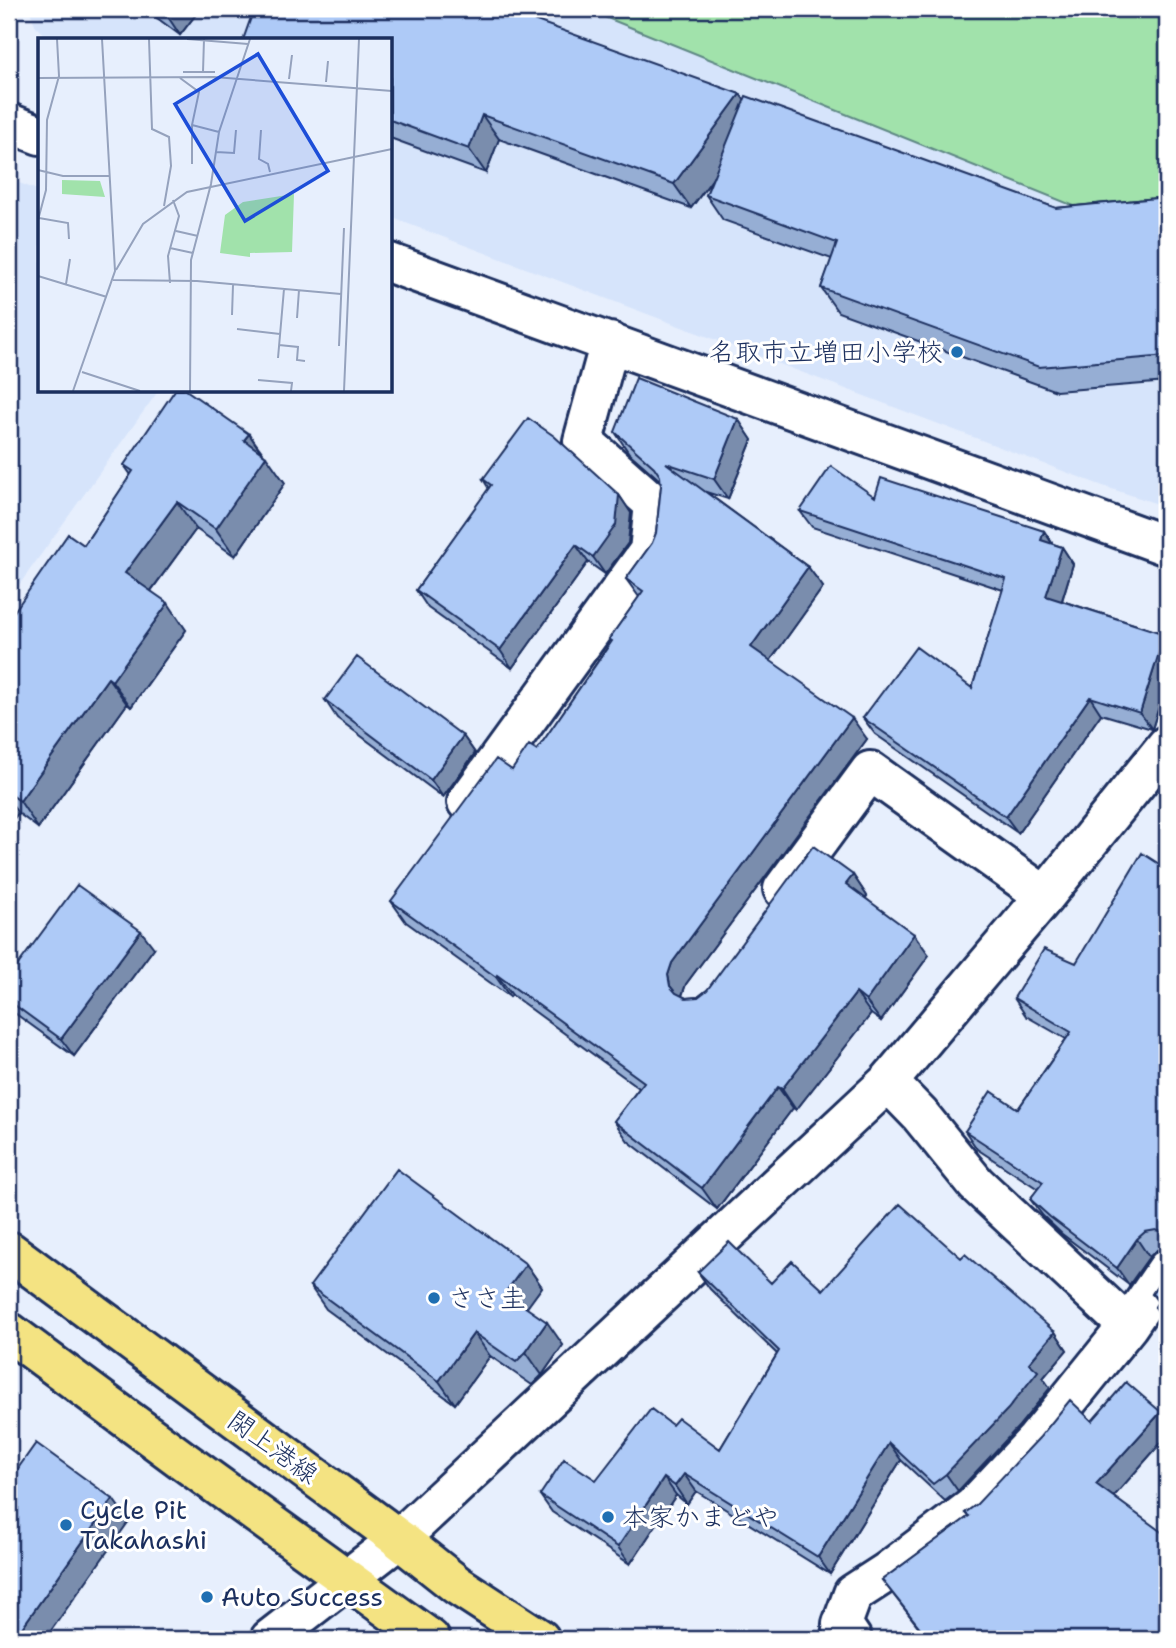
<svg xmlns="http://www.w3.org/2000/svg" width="1176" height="1648" viewBox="0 0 1176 1648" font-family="'Shantell Sans','Klee One',sans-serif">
  <rect width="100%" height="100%" fill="#e7effd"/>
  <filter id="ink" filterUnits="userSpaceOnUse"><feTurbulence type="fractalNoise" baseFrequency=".0143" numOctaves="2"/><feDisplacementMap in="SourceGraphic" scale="14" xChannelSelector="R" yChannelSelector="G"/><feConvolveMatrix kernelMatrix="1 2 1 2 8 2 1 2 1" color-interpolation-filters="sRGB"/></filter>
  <g filter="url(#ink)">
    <path fill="#d6e4fb" d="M29,9H1167V507L1103,486L390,217V40H50L36,27Z
      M9,179L40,191V390H159L9,599Z"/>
    <path fill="#a1e2ab" stroke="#5e8884" stroke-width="2" d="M585,9H1167V197L1074,206Z"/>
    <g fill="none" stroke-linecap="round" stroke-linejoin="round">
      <defs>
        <path id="minor" d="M9,123L40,135
          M390,263L1167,546
          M467,802L649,551L654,504L583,441L610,342
          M783,889L870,771L1045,896
          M1128,1326L1167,1269
          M270,1639L399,1539L888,1082L1045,896L1167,745
          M852,1639L842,1624L853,1594L887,1572L973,1507L1036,1440L1128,1326L976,1184L920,1115L888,1082"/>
        <path id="major" d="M9,1251L399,1539L457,1585L540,1639
          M9,1332L181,1459L430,1639"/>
      </defs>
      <use href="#minor" stroke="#1b2f5e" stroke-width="44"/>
      <use href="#major" stroke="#1b2f5e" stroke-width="44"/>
      <use href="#minor" stroke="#fff" stroke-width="38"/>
      <use href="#major" stroke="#f4e382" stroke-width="38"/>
    </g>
    <path fill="#96aed4" stroke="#1b2f5e" stroke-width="2" d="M145,9H200L180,35Z
      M390,40L740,94L744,100L1056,208L1167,197V382L1056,391L838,312L821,288L832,259L723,220L706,195L713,179L691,208L499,139L486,173L390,138Z
      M738,419L752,440L728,499L706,492L808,567L823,587L770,661L867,739L686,984L682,996L686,998L698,997L853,875L867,896L865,898L929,955L881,1021L871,1014L796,1110L793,1108L717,1209L628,1141L614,1121L639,1088L512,995L510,997L406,922L391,901L512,770L537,750L611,642L609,639L639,597L626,579L652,543L656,533L661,486V481L629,453L615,432Z
      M249,434L285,483L235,556L196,529L151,591L186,630L131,707L127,704L38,828L18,813L9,825V619L84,545L131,475L124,465Z
      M483,479L619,495L631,513L628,543L605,574L588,562L512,668L428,608L416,590L489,489Z
      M800,511L1044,531L1053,544L1062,547L1073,564L1062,601L1165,634L1167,637V680L1152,729L1101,714L1018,833L875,734L863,718L972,688L1003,590L812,527Z
      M325,700L463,736L475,753L443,797L337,718Z
      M1167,869V1247L1157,1250L1149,1257L1129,1285L1062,1234L1043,1216L1030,1199L1038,1189L977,1149L965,1131L1018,1109L1066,1039L1026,1016L1014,998L1076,963Z
      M154,948L74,1056L9,1009V977Z
      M961,1258L1055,1332L1067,1350L1043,1378L1050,1388L1019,1426L958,1491L945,1501L901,1460L830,1574L696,1491L687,1504L676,1495L630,1564L552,1512L540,1495L596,1480L672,1425L720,1449L777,1354L710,1289L698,1272L823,1290Z
      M526,1264L542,1287L526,1308L563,1345L542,1375L532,1385L490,1356L455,1404L326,1309L310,1286Z
      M1167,1272V1324L1155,1307L1158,1302L1152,1294Z
      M1161,1412L1167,1422V1436L1114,1496L1167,1639H928L895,1597L882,1580L968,1517L965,1513L1092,1421Z"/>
    <path fill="#7a8dad" stroke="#1b2f5e" stroke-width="2" d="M165,9H200L180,35L164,11Z
      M740,94L757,118L691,208L674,184Z
      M482,115L499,139L486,173L469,149Z
      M738,419L752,440L728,499L714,479Z
      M249,434L265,458L266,456L285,483L235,556L216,529L244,440Z
      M619,495L631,513L628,543L605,574L593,557Z
      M177,502L196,529L144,600L125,573Z
      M1044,531L1055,548L1041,540Z
      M576,545L588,562L512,668L500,650Z
      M1062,547L1073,564L1058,613L1046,596Z
      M808,567L823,587L765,668L751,647Z
      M168,603L186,630L131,707L112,681Z
      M1165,634L1167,637V680L1152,729L1140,713Z
      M108,678L127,704L38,828L20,801Z
      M1090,697L1101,714L1018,833L1006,817Z
      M852,718L867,739L686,984L682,995L684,1006L670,986L668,975L672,963Z
      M463,736L475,753L443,797L431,780Z
      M9,801L18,813L9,825Z
      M853,875L867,896L861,905L846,884Z
      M141,931L154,948L74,1056L61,1039Z
      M914,934L929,955L881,1021L866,1001Z
      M497,975L512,995L510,997L496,977Z
      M856,993L871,1014L796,1110L782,1089Z
      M778,1087L793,1108L717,1209L702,1188Z
      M1137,1239L1149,1257L1129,1285L1117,1268Z
      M526,1264L542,1287L521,1316L505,1293Z
      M547,1322L563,1345L542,1375L526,1352Z
      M1055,1332L1067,1350L1043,1378L1050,1388L1019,1426L958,1491L946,1474L1029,1363Z
      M474,1333L490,1356L455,1404L439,1381Z
      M1161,1412L1167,1422V1436L1109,1502L1096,1484Z
      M889,1443L901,1460L830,1574L818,1557Z
      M684,1474L696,1491L687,1504L675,1486Z
      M664,1478L676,1495L630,1564L618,1547Z
      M113,1499L129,1521L45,1639H14Z"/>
    <path fill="#aecaf7" stroke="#1b2f5e" stroke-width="2" d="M254,9H503L740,94L674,184L482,115L469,149L390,120V40H243Z
      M746,96L1056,208L1167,197V356L1039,367L821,288L837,243L706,195Z
      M636,378L738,419L714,479L666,463L808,567L751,647L852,718L672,963L668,975L670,986L676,993L686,998L698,997L707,990L813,846L853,875L846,884L914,934L866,1001L856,993L782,1089L778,1087L702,1188L614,1121L644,1082L497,975L496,977L391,901L496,759L512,770L529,745L537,750L612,641L609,639L643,591L626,579L652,543L656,533L661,486L660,476L654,467L615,432Z
      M175,390H186L249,434L244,440L266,456L216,529L177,502L125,573L168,603L112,681L108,678L20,801L9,793V619L68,534L84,545L133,471L124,465Z
      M528,418L554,436L619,495L616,525L593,557L576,545L500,650L416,590L491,485L483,479Z
      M831,466L875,497L881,478L1044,531L1041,540L1062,547L1046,596L1165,634L1140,713L1090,697L1006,817L863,718L916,647L972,688L1006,579L800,511Z
      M357,657L463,736L431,780L325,700Z
      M1142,853L1167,869V1234L1156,1230L1145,1232L1137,1239L1117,1268L1050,1217L1030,1199L1043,1182L965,1131L991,1091L1018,1109L1071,1032L1014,998L1044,949L1076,963Z
      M77,885L141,931L61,1039L9,1001V977Z
      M397,1169L526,1264L505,1293L547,1322L526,1352L516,1362L474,1333L439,1381L310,1286Z
      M900,1204L961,1258L965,1254L1055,1332L1029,1363L1038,1371L1008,1409L946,1474L933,1484L889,1443L818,1557L684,1474L675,1486L664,1478L618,1547L540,1495L564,1459L596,1480L651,1409L672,1425L678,1418L720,1449L779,1351L698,1272L729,1242L771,1283L792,1261L823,1290Z
      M1167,1272V1314L1155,1307L1159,1300L1152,1294Z
      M1126,1382L1161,1412L1096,1484L1167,1536V1639H929L882,1580L969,1516L965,1513L977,1504L1040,1437L1070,1400L1092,1421Z
      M36,1443L113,1499L14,1639H9V1481Z"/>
  </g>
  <g fill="#1f6fb2" stroke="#fff" stroke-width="2.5">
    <circle cx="957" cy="352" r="7"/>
    <circle cx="434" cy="1298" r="7"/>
    <circle cx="608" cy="1517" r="7"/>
    <circle cx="66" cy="1525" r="7"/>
    <circle cx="207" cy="1597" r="7"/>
  </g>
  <g text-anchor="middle" stroke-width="6" stroke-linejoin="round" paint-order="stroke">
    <g font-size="26" fill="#1b2f5e" stroke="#fff" text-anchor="start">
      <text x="943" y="361" text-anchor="end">名取市立増田小学校</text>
      <text x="448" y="1307">ささ圭</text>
      <text x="80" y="1519">Cycle Pit<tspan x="80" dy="30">Takahashi</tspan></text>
      <text x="622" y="1526">本家かまどや</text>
      <text x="221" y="1606">Auto Success</text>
    </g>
    <g font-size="26" fill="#1b2f5e" stroke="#fff">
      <text transform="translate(273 1447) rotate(36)" y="9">閖上港線</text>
    </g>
  </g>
  <g transform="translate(38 38)">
    <rect width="354" height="354" fill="#e7effd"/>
    <path d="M24,142L62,143L67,159L24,156ZM256,156L254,214L212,215V219L182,215L187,177L205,164Z" fill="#a1e2ab"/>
    <path fill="none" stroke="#95a2bd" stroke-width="2" d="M111,1L114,91L131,99L133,128L126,168M149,1L210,6M145,34H177M165,34L166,1M0,40L176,39L354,53M142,40L161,54L154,87L181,94M251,41L254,17M288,44L290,23M223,92L221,121L230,126L232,134M178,114L196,115L198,92M154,126V87M0,132L25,138H72M1,180L30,185L31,201M0,182L8,152L9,82L21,38L19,1M138,193L160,198M132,210L155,215M78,232L105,186L149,154L354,111M0,238L69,259M75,242L159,243L303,256M132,245L130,218L141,178L135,162M28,246L32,221M194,277L195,247M259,280L261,252M199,291L242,296M241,307L260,309L259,322L267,323M301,308L306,190M240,320L246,251M44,334L102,353M220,342L254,345L253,353M35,353L77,233L64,1M152,353L153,222L173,146L181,94L212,1M306,353L321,1"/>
    <path fill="#1d4ed8" fill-opacity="0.15" stroke="#1d4ed8" stroke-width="3.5" d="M220,16L290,133L207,183L137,66Z"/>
    <rect width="354" height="354" fill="none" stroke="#1b2f5e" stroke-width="3.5"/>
  </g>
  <rect width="1176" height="1648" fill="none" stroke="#fff" stroke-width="35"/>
  <rect x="18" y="18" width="1141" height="1613" fill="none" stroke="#1b2f5e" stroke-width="2.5" filter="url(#ink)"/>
</svg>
